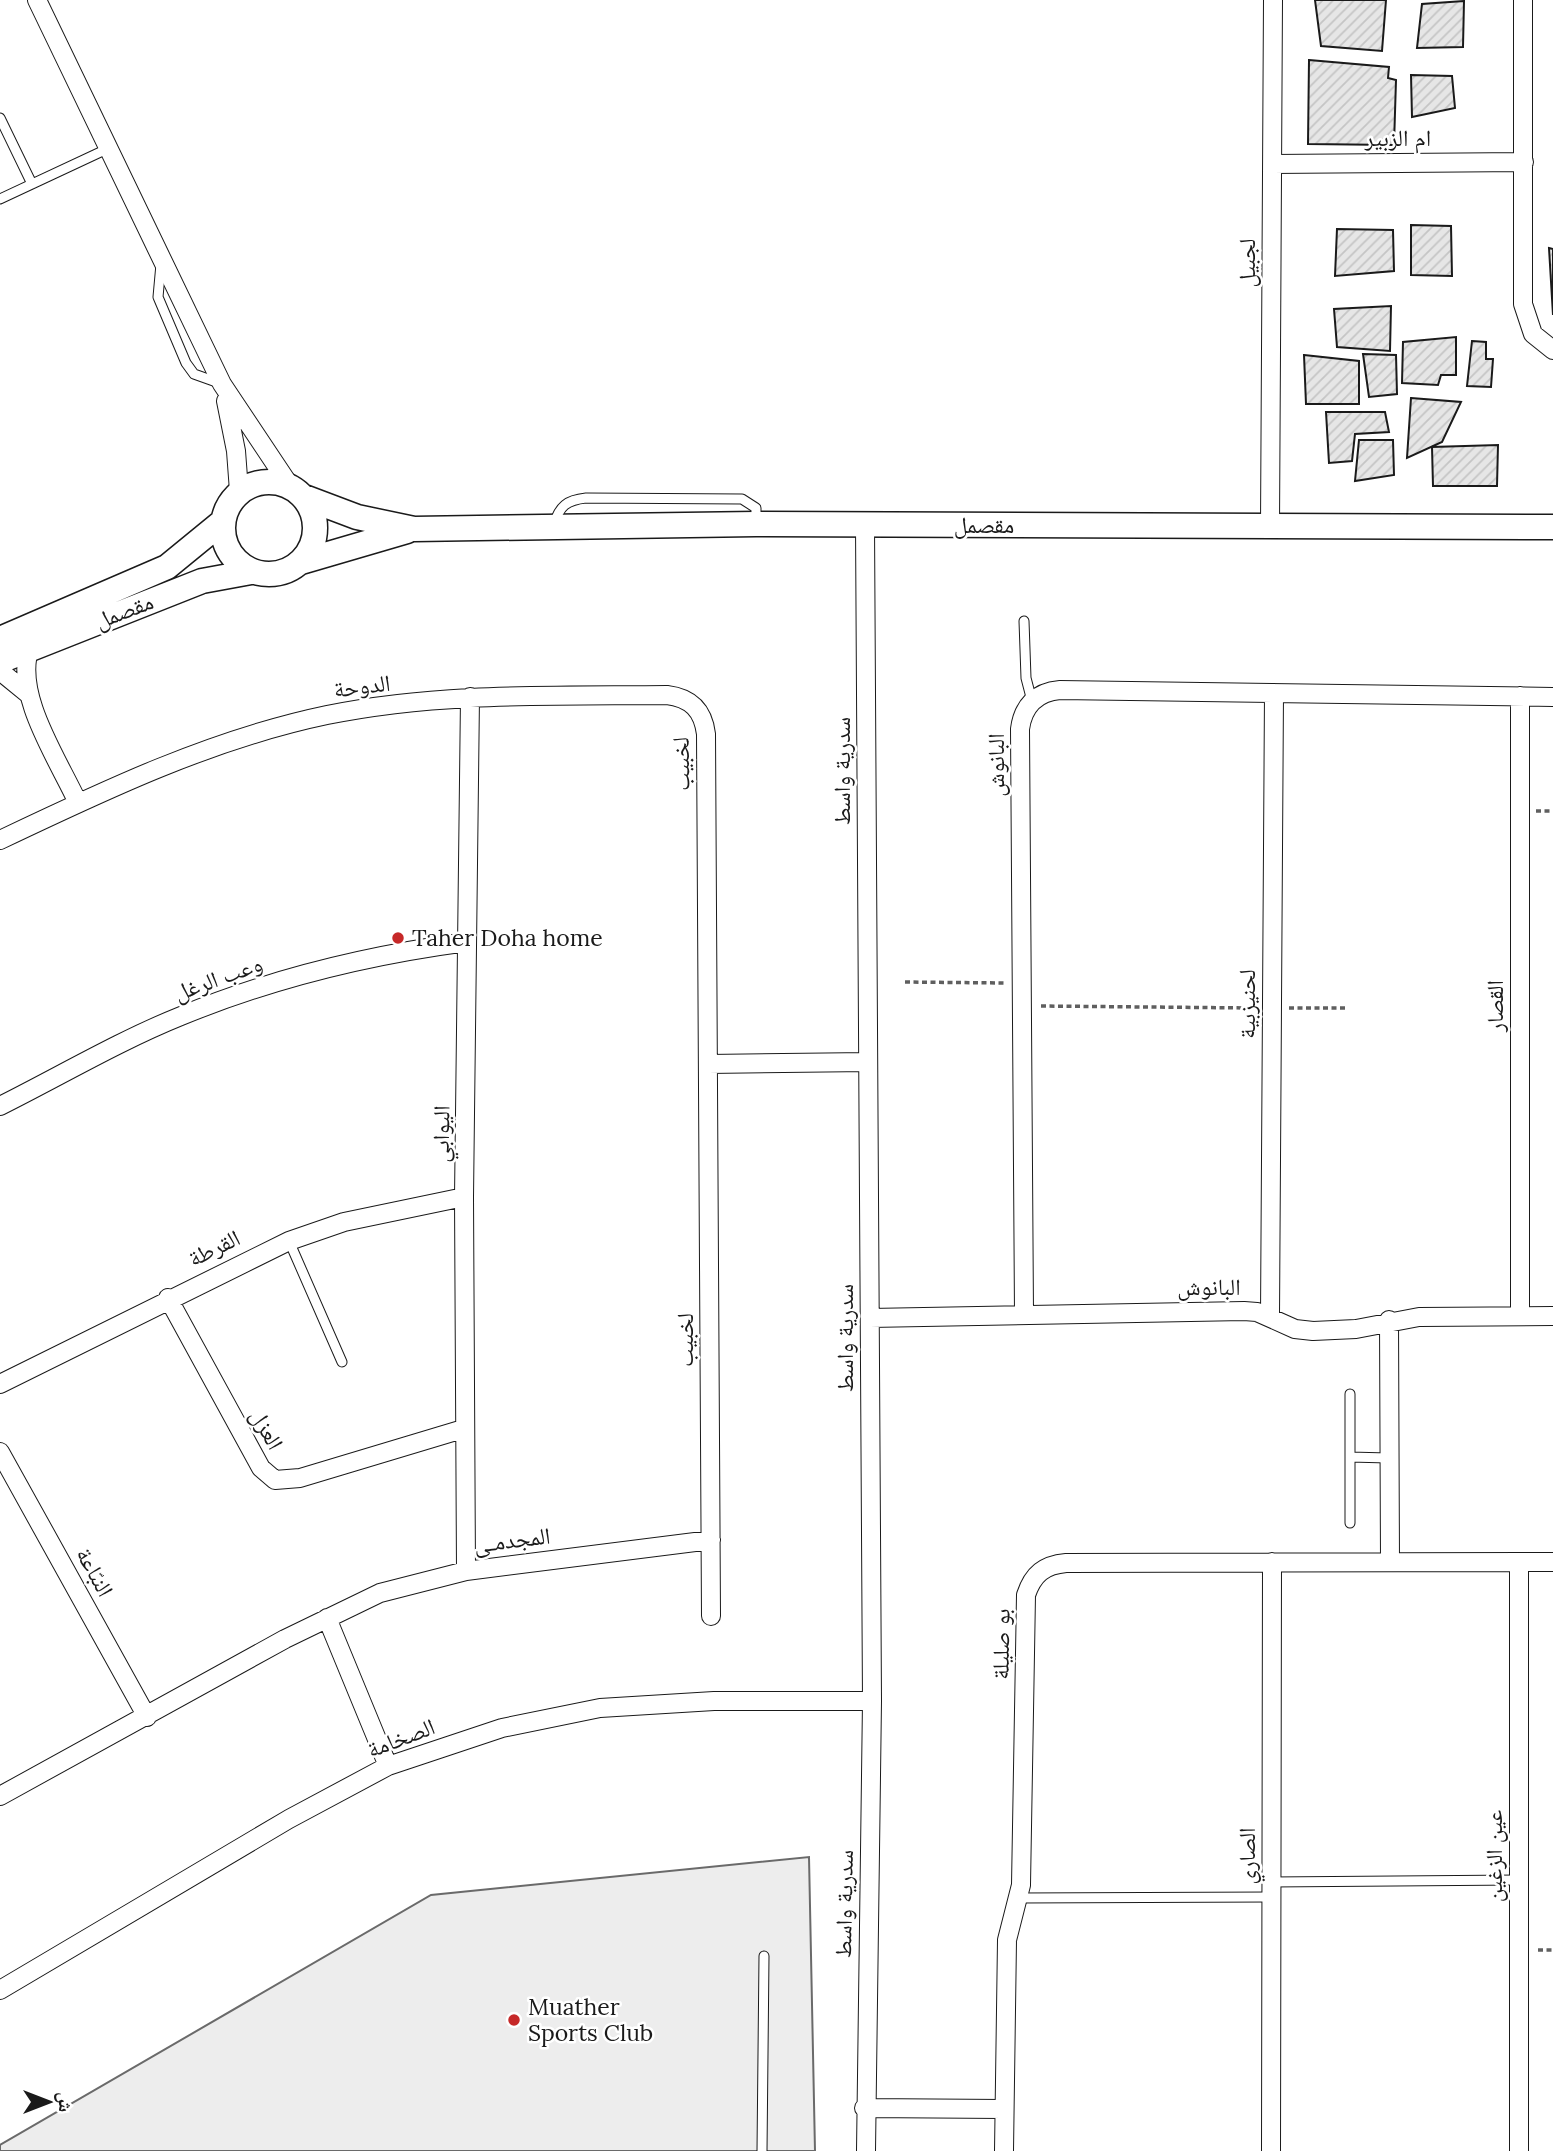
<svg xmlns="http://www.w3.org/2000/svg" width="1553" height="2151" viewBox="0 0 1553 2151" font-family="Lora,'Noto Naskh Arabic',serif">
  <defs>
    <pattern id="building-hatch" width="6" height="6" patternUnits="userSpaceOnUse" patternTransform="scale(1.75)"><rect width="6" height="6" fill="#e6e6e6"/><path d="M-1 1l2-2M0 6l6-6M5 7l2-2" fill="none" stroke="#c5c5c5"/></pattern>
  </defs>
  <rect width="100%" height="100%" fill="#fff"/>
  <path fill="#ededed" stroke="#6a6a6a" stroke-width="2" d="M809,1857L815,2151H0V2145L431,1895Z"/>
  <path fill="url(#building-hatch)" stroke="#1a1a1a" stroke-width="2" d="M1315,0H1386L1382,51L1321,46Z
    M1464,1L1463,47L1417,48L1422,4Z
    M1309,60L1389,67L1388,78L1396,80L1394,145L1308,144Z
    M1411,75L1452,76L1455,108L1412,117Z
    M1411,225L1451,226L1452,276L1411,275Z
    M1337,229L1393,230L1394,271L1335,276Z
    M1549,248L1553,249V315Z
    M1391,306L1390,351L1337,347L1334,309Z
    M1456,337V375H1441L1438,385L1402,383L1403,342Z
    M1472,341L1486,342V359H1493L1491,387L1467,386Z
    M1363,354L1396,355L1397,394L1369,397Z
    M1304,355L1359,361V404H1306Z
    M1411,398L1461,402L1442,442L1407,458Z
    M1326,412H1385L1389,432L1355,434L1352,461L1329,463Z
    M1359,440H1393L1394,475L1355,481Z
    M1498,445L1497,486H1433L1432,447Z"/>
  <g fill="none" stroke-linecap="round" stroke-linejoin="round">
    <defs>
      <path id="lane" d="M0,118L32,184
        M0,199L107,149
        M161,264L158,297L186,363L194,374L222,384
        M554,525C559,506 567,500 586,498L742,499L756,508V522
        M1024,621L1026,678L1032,701
        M289,1241L342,1362
        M1350,1394V1523
        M1350,1457L1388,1458
        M1271,1882L1519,1880
        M1019,1898L1271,1897
        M762,2151L764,1956"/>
      <path id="street" d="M37,0L222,384L290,486
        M1523,0V304L1533,334L1553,350
        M1272,164L1524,162
        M226,401L236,451L239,491
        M865,525L872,1701L866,2151
        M1270,526L1273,0
        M30,647C13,694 58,759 78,803
        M0,671L27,693
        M1520,696V1316
        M0,840C105,790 212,739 327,715C439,692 555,696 667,695C691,698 703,710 706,734L711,1616
        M708,1064L868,1062
        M0,1106C60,1076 119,1041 181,1016C273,978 369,955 467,942
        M168,1298L261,1468L275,1480L300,1478L463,1429
        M1024,1314L1020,729C1023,706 1036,692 1060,690L1553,697
        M1270,1316L1274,693
        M870,1318L1244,1311L1257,1312L1295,1329L1313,1331L1356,1329L1419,1317L1553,1316
        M1389,1320L1390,1561
        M0,1384L289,1241L344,1222L464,1197
        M0,1452L147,1717
        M1519,1562V2151
        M466,1571L464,1197L470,697
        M327,1618L388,1766
        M0,1796L285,1639L380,1593L466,1571L711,1540
        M0,1990L289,1819L388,1766L502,1728L600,1708L714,1701H872
        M864,2108L1003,2109
        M1004,2151L1007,1940L1021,1885L1026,1595C1033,1574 1044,1565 1066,1563L1553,1562
        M1271,2151L1272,1562"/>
      <path id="secondary" d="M223 528a46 46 0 1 1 92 0a46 46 0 1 1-92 0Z
        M304,497L357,517L414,529L756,524L1553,527
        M301,562L407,531
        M0,639L167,567L222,522
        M0,661L202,581L251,572"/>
    </defs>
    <use href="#lane" stroke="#1a1a1a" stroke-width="11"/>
    <use href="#street" stroke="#1a1a1a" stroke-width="20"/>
    <use href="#secondary" stroke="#1a1a1a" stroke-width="27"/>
    <path stroke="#5f5f5f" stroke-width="3.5" stroke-dasharray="5 3.5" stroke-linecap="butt" d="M1536,811H1553
      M905,982L1006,983
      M1041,1006L1254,1008
      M1289,1008H1347
      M1538,1950H1553"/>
    <use href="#lane" stroke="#fff" stroke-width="9"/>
    <use href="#street" stroke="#fff" stroke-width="18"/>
    <use href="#secondary" stroke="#fff" stroke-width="24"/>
  </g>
  <g fill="#c62828" stroke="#fff" stroke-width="2.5">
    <circle cx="398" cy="938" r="7"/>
    <circle cx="514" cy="2020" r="7"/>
  </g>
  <g text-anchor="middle" stroke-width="5" stroke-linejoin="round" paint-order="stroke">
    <g font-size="23" fill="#1a1a1a" stroke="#fff">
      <text x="1398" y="146">ام الزبير</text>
      <text transform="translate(1247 263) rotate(-90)" y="8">لجبيل</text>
      <text x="984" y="533">مقصمل</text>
      <text transform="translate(124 611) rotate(-21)" y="8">مقصمل</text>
      <text transform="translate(362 686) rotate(-7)" y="8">الدوحة</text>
      <text transform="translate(681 764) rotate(-91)" y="8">لخبيب</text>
      <text transform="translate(996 765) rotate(-90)" y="8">البانوش</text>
      <text transform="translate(842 771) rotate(-90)" y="8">سدرية واسط</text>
      <text transform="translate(218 978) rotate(-20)" y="8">وعب الرغل</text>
      <text transform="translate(1247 1004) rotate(-90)" y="8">لحنيزبية</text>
      <text transform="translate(1495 1006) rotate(-90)" y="8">القصار</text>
      <text transform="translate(441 1134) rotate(-89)" y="8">اليوابي</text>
      <text transform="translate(214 1248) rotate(-26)" y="8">القرطة</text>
      <text x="1209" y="1295">البانوش</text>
      <text transform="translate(845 1338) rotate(-90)" y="8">سدرية واسط</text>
      <text transform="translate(685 1340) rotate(-90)" y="8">لخبيب</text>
      <text transform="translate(267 1429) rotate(61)" y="8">العزل</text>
      <text transform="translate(512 1540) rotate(-7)" y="8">المجدمـى</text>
      <text transform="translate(95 1572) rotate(61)" y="8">النبّاعة</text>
      <text transform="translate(1001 1644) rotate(-89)" y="8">بو صليلة</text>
      <text transform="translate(401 1738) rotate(-21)" y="8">الصخامة</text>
      <text transform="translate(1247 1856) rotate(-90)" y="8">الصاري</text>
      <text transform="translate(1494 1856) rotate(-90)" y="8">عين الزغين</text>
      <text transform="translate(844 1904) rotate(-89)" y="8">سدرية واسط</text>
    </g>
    <g font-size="23" fill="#1a1a1a" stroke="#fff" text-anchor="start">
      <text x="412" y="946">Taher Doha home</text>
      <text x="528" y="2015">Muather<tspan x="528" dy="26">Sports Club</tspan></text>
    </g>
  </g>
  <g transform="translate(49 2102) rotate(90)" stroke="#ffffff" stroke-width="5" paint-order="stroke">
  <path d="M0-5L12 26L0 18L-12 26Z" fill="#1a1a1a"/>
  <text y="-10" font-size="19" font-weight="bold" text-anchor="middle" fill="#1a1a1a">ش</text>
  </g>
</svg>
